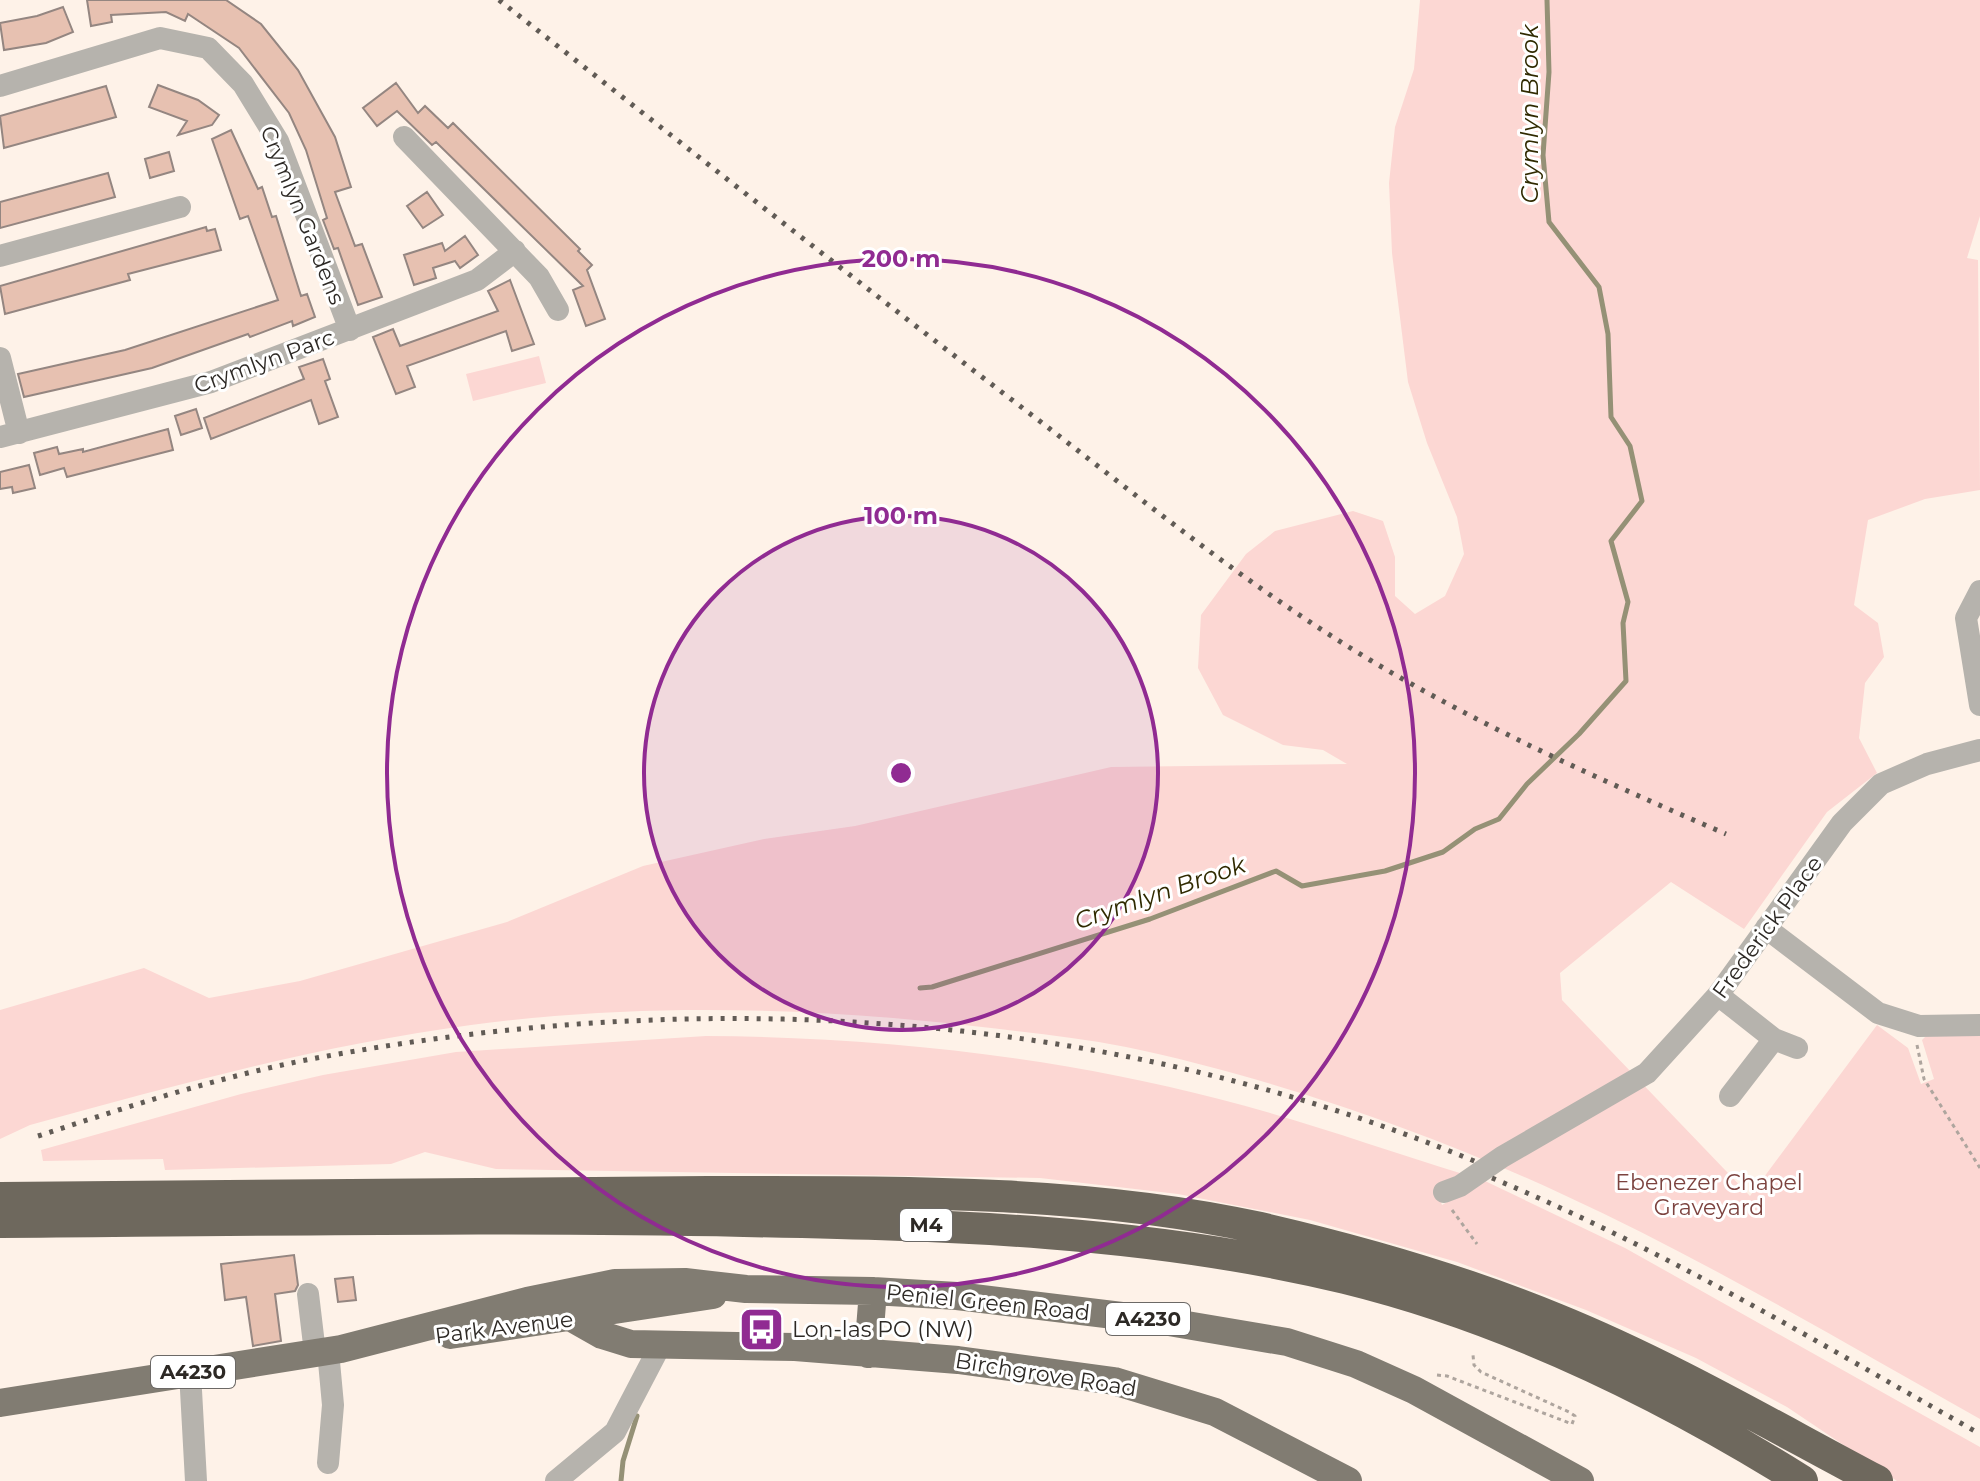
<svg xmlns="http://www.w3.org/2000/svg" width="1980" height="1481" viewBox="0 0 1980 1481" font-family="Montserrat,sans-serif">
  <rect width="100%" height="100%" fill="#fef2e8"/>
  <path fill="#fcd7d3" d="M1420,0H1980V216L1967,258L1978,260L1980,490L1925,499L1868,520L1854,605L1878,623L1884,657L1865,683L1859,738L1877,773L1827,812L1744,929L1671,882L1560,973L1562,1000L1750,1196L1877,1025L1908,1048L1921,1084L1934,1079L1922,1040L1940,1022L1980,1023V1419C1843,1342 1707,1261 1564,1195C1434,1134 1267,1076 1126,1047C1076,1037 1024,1032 973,1026C807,1007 637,1003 471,1025C321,1045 176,1085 30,1125L0,1139V1010L144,968L209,998L300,981L507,922L643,866L764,839L855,826L1111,767L1347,764L1323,750L1283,745L1223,715L1198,668L1201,615L1246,554L1275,531L1353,511L1383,521L1395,557V596L1415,614L1445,596L1464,554L1457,517L1427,443L1408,382L1392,253L1389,183L1395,127L1414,69Z
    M539,356L546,383L473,401L466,374Z
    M706,1036C878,1037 1052,1056 1219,1099C1301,1120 1382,1149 1463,1174L1435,1187L1442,1205L1485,1181L1625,1248L1980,1447V1481H1897L1787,1407L1696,1358L1586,1310L1457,1262L1310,1220L1178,1194L1040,1178L496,1169L425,1152L391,1164L165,1170L163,1159L43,1161L41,1150L241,1094L323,1075L456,1052Z"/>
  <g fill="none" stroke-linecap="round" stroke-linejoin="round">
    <path stroke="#959176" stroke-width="5" d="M920,988L932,987L1150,919L1276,871L1302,886L1385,871L1443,852L1475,829L1499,819L1527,784L1579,734L1626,681L1623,623L1628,602L1611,541L1642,501L1630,446L1611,417L1608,334L1599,287L1549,222L1543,155L1549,72L1547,0
      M621,1481L623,1461L637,1416"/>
  </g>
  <path fill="#e7c1b1" stroke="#948681" stroke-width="2" d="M87,0H226L261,24L298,70L335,137L351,187L335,192L355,246L362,244L382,297L358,305L338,248L334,249L323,220L327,218L306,150L289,113L239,48L188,14L185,21L166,12L111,15L112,22L91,26Z
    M63,7L73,32L46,43L4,50L0,23L37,16Z
    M396,83L418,113L425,106L448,128L453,123L580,249L578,251L592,265L587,270L605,319L586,326L573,290L583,286L436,142L432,145L397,111L377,126L363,108Z
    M158,85L198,100L219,115L212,125L178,135L187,121L149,107Z
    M106,86L116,117L4,148L0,116Z
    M231,130L258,189L262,187L272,217L276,216L301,296L307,294L315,317L293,326L292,321L250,337L248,334L152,368L24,397L18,374L125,350L278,300L248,216L240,219L212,139Z
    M169,152L174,171L150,178L145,159Z
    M108,173L115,197L0,228V202Z
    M427,192L443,215L423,228L407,206Z
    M206,227L207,231L215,229L221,250L128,274L130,280L5,314L0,286Z
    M465,236L478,255L460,268L455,261L433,268L436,278L414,285L404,255L442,243L445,251Z
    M510,280L534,344L512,351L506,331L407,366L415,387L396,394L373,337L393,329L400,346L498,311L488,291Z
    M323,359L330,379L325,381L338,417L319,424L311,400L211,439L204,418L304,379L299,367Z
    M196,409L202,428L181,435L175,416Z
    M168,429L173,450L67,477L64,468L40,475L34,453L57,447L59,454L83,449V452Z
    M29,465L35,488L13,493L12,487L0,489V472Z
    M294,1255L298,1285L295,1291L275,1294L281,1341L253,1346L246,1297L225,1300L221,1264Z
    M353,1277L356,1300L338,1302L335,1279Z"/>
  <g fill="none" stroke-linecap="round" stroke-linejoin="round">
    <path stroke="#aea59e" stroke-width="3" stroke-dasharray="4 4" stroke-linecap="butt" d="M1917,1045L1924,1079L1980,1168
      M1452,1210L1477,1244
      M1437,1375L1447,1376L1572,1424L1575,1416L1569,1412L1481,1372L1474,1365L1473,1355"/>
    <path stroke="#b6b3ad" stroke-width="22" d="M0,86L160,38L208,48L243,84L278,141L350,330
      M404,137L539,277L558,310
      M0,256L180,207
      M0,358L19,433
      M0,437L211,382L477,280L515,251
      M1980,591L1966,618L1980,705
      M1766,928L1878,1013L1919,1026L1980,1025
      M1718,995L1774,1039L1797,1048
      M1730,1096L1774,1039
      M1444,1192L1460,1186L1502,1157L1647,1073L1718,995L1842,823L1881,784L1927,764L1980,750
      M308,1294L315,1353
      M190,1372L196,1481
      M328,1463L333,1405L328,1351
      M556,1481L615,1432L661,1344"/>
    <path stroke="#817c72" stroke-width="28" d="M572,1318L602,1335L631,1344L795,1347L958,1360L1114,1381L1215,1412L1348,1481
      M450,1335L713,1295
      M868,1354L873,1291
      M0,1403L341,1349L527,1301L615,1283L685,1282L746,1289L873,1291L957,1296L1163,1321L1287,1342L1356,1364L1414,1390L1580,1481"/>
    <path stroke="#6e685d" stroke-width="32" d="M0,1198C236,1195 472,1192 708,1192C888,1192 1083,1189 1260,1228C1360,1251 1461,1280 1556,1319C1667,1364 1771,1425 1877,1481
      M0,1222C248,1220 496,1216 744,1221C947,1225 1147,1230 1345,1278C1508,1318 1661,1393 1802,1481"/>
    <path stroke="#615b55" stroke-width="5" stroke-dasharray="4 8" stroke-linecap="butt" d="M499,0C677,140 856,281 1037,419C1145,502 1252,589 1370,660C1484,728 1605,782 1726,834
      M38,1136C124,1108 212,1079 301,1061C695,984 1106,1008 1479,1163
      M1492,1178C1661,1248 1821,1344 1980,1434"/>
  </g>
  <circle cx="901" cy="773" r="257" fill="#902b92" fill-opacity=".12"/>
  <g fill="none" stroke="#902b92" stroke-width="4">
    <circle cx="901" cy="773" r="257"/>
    <circle cx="901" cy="773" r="514"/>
  </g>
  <defs>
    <symbol id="bus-square" viewBox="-11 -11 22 22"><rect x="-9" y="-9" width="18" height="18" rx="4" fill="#902b92" stroke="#fff"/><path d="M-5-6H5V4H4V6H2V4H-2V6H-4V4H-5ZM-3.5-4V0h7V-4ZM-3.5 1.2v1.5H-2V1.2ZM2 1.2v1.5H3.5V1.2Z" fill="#fff"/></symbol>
  </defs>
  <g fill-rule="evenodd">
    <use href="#bus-square" x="736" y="1304" width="51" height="51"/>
  </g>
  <g text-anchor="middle" stroke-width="6" stroke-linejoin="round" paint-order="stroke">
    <g fill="#fff" stroke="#6c6966" stroke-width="2">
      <rect x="900" y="1209" width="52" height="32" rx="6"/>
      <rect x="1106" y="1303" width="84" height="32" rx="6"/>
      <rect x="151" y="1356" width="84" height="32" rx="6"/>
    </g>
    <g font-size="20" font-weight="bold" fill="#2d2925">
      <text x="926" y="1232">M4</text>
      <text x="1148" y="1326">A4230</text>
      <text x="193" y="1379">A4230</text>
    </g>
    <g font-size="22" fill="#2d2925" stroke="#fff">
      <text transform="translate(303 215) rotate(68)" y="8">Crymlyn Gardens</text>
      <text transform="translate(264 361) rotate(-20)" y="8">Crymlyn Parc</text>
      <text transform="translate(1767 927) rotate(-54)" y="8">Frederick Place</text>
      <text transform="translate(988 1302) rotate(6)" y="8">Peniel Green Road</text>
      <text transform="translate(504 1327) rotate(-7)" y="8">Park Avenue</text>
      <text transform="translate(1046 1374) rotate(9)" y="8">Birchgrove Road</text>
    </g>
    <g font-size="22" fill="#7c433f" stroke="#fff">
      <text x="1709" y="1190">Ebenezer Chapel<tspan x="1709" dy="25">Graveyard</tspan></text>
    </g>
    <g font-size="22" fill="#2d2925" stroke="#fff" text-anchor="start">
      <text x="792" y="1337">Lon-las PO (NW)</text>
    </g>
    <g font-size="24" font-style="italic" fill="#302a00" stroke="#fff">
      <text transform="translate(1530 114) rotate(-90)" y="8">Crymlyn Brook</text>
      <text transform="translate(1160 893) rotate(-19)" y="8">Crymlyn Brook</text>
    </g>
  </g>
  <circle cx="901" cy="773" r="12" fill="#902b92" stroke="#fff" stroke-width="4"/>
  <g font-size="24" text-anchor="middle" font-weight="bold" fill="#902b92" stroke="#fff" stroke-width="6" stroke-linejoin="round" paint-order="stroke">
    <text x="901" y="267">200 m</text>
    <text x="901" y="524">100 m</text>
  </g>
</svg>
